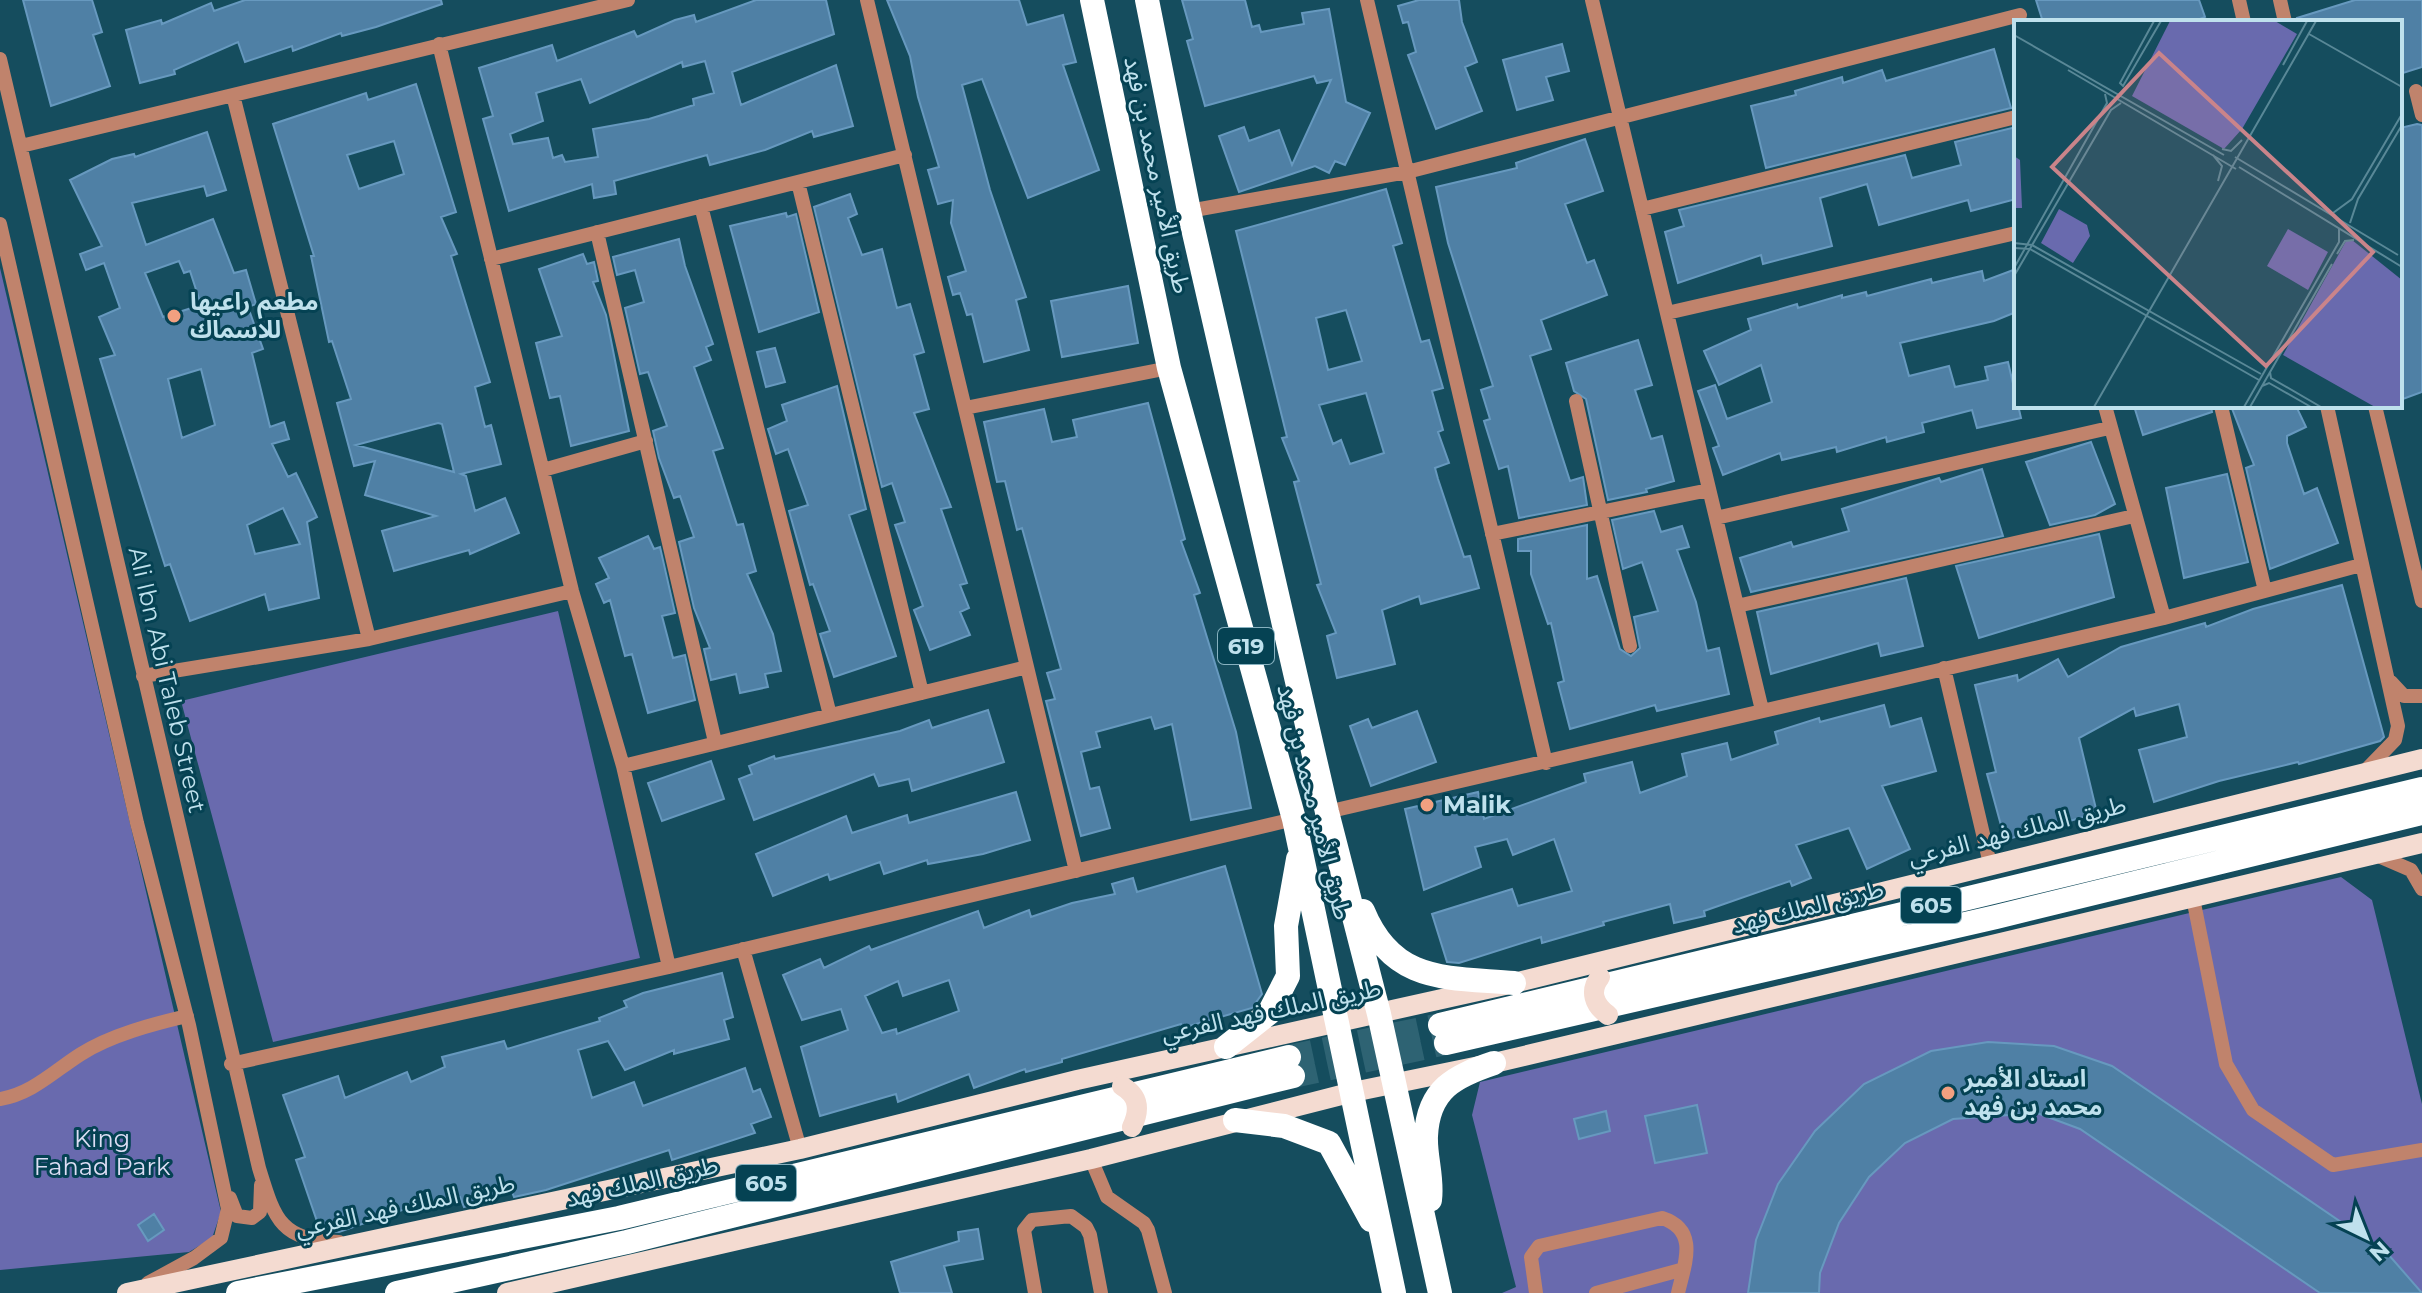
<svg xmlns="http://www.w3.org/2000/svg" width="2422" height="1293" viewBox="0 0 2422 1293" font-family="Montserrat,'Noto Sans Arabic',sans-serif">
  <rect width="100%" height="100%" fill="#154d5e"/>
  <path fill="#696aae" d="M0,268L221,1212L212,1238L189,1252L0,1270Z
    M558,611L640,958L273,1042L181,701Z
    M2341,877L2372,900L2422,1104V1293H1502L1516,1287L1472,1115L1480,1082Z"/>
  <path fill="#4f80a5" stroke="#6799bf" stroke-width="2" fill-rule="evenodd" d="M23,0H92L102,32L93,35L110,86L51,106Z
    M245,0H441L442,4L376,27L342,36L341,33L293,51L292,46L245,62L238,42L174,70L175,74L140,83L126,30L161,20L162,24L211,3L214,11Z
    M756,0H826L834,34L732,72L741,105L836,65L853,126L814,137L812,131L765,150L710,165L707,155L614,181L616,194L594,198L592,184L509,211L483,119L493,116L479,68L552,45L557,61L634,31L637,37L675,20L694,15L696,22ZM705,61L714,93L693,99L694,105L649,119L593,129L598,157L565,162L562,155L553,158L548,138L513,144L510,134L543,121L536,93L581,79L590,103L682,62L683,67Z
    M887,0H1019L1027,25L1063,15L1076,62L1063,65L1099,170L1028,198L982,79L962,85L990,190L1026,297L1016,300L1029,350L984,362L972,314L967,315L960,293L953,295L948,277L966,271L951,223L953,200L938,204L928,170L939,167L918,97L910,56Z
    M1182,0H1245L1252,27L1259,25L1261,32L1304,24L1302,13L1329,9L1346,102L1370,113L1345,165L1335,161L1329,173L1315,166L1239,192L1219,136L1244,127L1249,141L1279,130L1292,165L1331,80L1317,83L1314,76L1205,106L1187,41L1193,39Z
    M1419,0H1459L1462,22L1477,62L1465,67L1482,111L1436,129L1408,55L1416,52L1408,22L1403,23L1398,6Z
    M2036,0H2199L2205,17L2192,22H2043Z
    M2355,0H2422V67L2400,74V22H2298L2297,18Z
    M1562,44L1569,71L1546,77L1553,100L1517,110L1503,60Z
    M1994,49L2011,108L1766,168L1751,106L1796,95L1795,91L1842,77L1843,83L1882,70L1886,81Z
    M416,84L456,212L441,217L457,254L451,256L490,382L475,387L485,427L491,425L501,464L461,474L466,476L475,511L505,498L519,533L470,554L469,550L394,571L382,531L436,516L365,495L375,461L354,466L337,403L351,399L332,341L329,342L311,256H314L273,124L366,93L368,100ZM394,141L404,174L359,189L347,155ZM438,423L442,424L454,472L356,445Z
    M2417,124L2422,125V392L2400,400V128Z
    M2016,127V199L1971,211L1968,200L1879,225L1867,184L1820,198L1832,246L1763,264L1761,255L1678,283L1665,232L1684,226L1679,210L1905,155L1912,178L1961,165L1955,142Z
    M207,132L226,190L207,196L204,186L132,203L146,245L213,219L234,273L246,270L256,304L248,307L263,349L252,353L270,427L284,422L289,439L272,444L288,477L296,473L317,517L307,522L319,598L269,610L265,594L190,621L170,564L165,566L100,359L115,355L99,317L120,308L104,263L86,270L80,254L102,246L70,180L112,159L134,154L135,157ZM179,261L184,273L190,271L201,305L163,317L145,273ZM201,369L215,425L182,438L168,379ZM283,508L300,544L255,554L247,525Z
    M1585,139L1603,191L1565,204L1587,263L1594,260L1607,295L1541,320L1551,349L1530,356L1570,481L1583,477L1587,505L1519,518L1508,466L1499,469L1484,421L1490,419L1481,390L1493,386L1448,243L1436,187L1517,168L1516,163Z
    M1386,189L1402,243L1393,246L1421,342L1429,340L1443,388L1432,391L1443,430L1438,432L1449,463L1435,468L1438,479L1464,557L1470,556L1479,588L1421,604L1419,596L1382,610L1395,664L1337,678L1327,636L1336,633L1317,585L1321,584L1294,482L1299,481L1282,438L1287,437L1236,231ZM1346,310L1362,361L1328,370L1316,318ZM1366,393L1384,453L1350,464L1341,440L1333,444L1319,405Z
    M850,194L857,214L848,218L862,255L882,249L897,308L910,304L924,352L914,355L929,409L914,413L951,507L941,509L967,583L960,585L969,608L960,612L970,635L930,650L914,610L923,606L895,525L905,522L892,483L882,487L814,207Z
    M786,213L787,217L796,214L819,312L759,332L730,226Z
    M679,239L685,266L713,344L706,347L711,360L694,367L723,448L713,451L737,525L743,524L756,571L747,574L773,634L781,671L765,674L768,687L740,693L736,674L711,680L704,649L710,648L694,608L679,542L694,537L680,496L674,498L659,458L653,431L667,426L648,372L640,374L625,308L644,302L635,270L617,275L613,257Z
    M583,254L587,264L594,262L598,281L593,282L606,315L629,431L571,446L560,396L550,398L536,343L562,336L539,269Z
    M2016,269V312L1994,321L1900,343L1909,376L1949,366L1955,387L1988,380L1985,367L2008,362L2021,418L1977,428L1972,410L1922,423L1924,432L1887,442L1886,437L1837,452L1836,447L1782,460L1780,453L1723,475L1713,448L1719,446L1698,391L1715,385L1727,419L1772,402L1761,365L1719,385L1704,351L1751,330L1748,319L1797,304L1798,308L1842,295V298L1866,292L1867,296L1931,279L1932,283L1982,271L1984,281Z
    M1128,286L1138,343L1062,357L1051,301Z
    M1638,340L1652,385L1635,390L1651,439L1662,436L1674,481L1646,489L1647,492L1608,500L1586,399L1574,391L1566,363Z
    M775,348L785,382L766,387L757,352Z
    M837,386L866,509L849,515L896,656L834,677L820,634L830,631L813,584L810,585L789,511L808,505L788,449L776,454L768,429L787,421L782,405Z
    M1148,403L1185,539L1181,541L1200,593L1194,595L1236,732L1251,808L1191,820L1172,724L1155,729L1151,717L1096,732L1100,747L1081,752L1090,789L1099,787L1110,828L1081,836L1046,701L1055,699L1047,673L1061,669L1022,528L1017,530L1005,481L997,482L984,422L1044,409L1052,442L1077,437L1073,420Z
    M2134,406H2211L2212,412L2143,435Z
    M2231,406H2296L2306,427L2287,436V443L2304,494L2317,488L2338,543L2270,569L2246,468L2254,465Z
    M2091,442L2115,504L2095,515L2050,525L2026,462Z
    M1982,469L2003,536L1751,592L1740,558L1791,542L1793,547L1849,531L1842,509L1939,478L1941,482Z
    M2227,474L2248,562L2184,578L2166,488Z
    M1654,511L1661,532L1682,526L1689,547L1677,550L1696,602L1707,651L1719,648L1729,694L1657,711L1655,705L1570,729L1558,683L1564,681L1551,623L1548,624L1531,574V551H1518V539L1587,525V579L1597,576L1620,649L1631,656L1640,648L1634,617L1658,611L1642,562L1623,569L1612,520Z
    M2099,534L2114,597L1979,638L1956,566Z
    M648,536L654,549L660,547L675,613L662,616L673,658L685,655L695,700L648,713L632,654L625,656L610,600L604,603L596,584L609,578L599,558Z
    M1906,578L1923,646L1881,656L1878,643L1771,674L1757,612Z
    M2342,585L2384,737L2380,741L2299,764L2298,762L2219,781L2154,802L2139,750L2187,737L2179,704L2136,716L2134,708L2079,738L2097,813L2005,840L1987,774L1996,772L1975,685L2017,675L2018,681L2058,659L2068,677L2121,647L2205,623L2206,627L2253,609Z
    M1884,705L1890,727L1921,718L1936,771L1882,786L1910,849L1867,869L1849,828L1796,845L1811,878L1792,886L1790,881L1704,911L1705,916L1674,923L1670,904L1603,922L1604,925L1542,943L1541,937L1459,963L1447,962L1432,914L1512,889L1518,906L1572,891L1554,839L1513,855L1507,839L1475,847L1481,867L1424,890L1405,809L1478,792L1484,819L1586,782L1584,774L1632,762L1640,793L1687,776L1682,754L1727,743L1731,760L1778,744L1775,732L1819,718L1820,722Z
    M988,710L1004,762L912,791L909,779L879,786L874,774L754,820L739,779L752,774L749,766L774,756L775,759L900,731L929,720L932,728Z
    M1417,711L1436,762L1371,786L1350,726L1368,719L1372,728Z
    M711,761L724,799L662,821L648,783Z
    M1016,792L1030,840L983,854L928,864L927,860L884,874L880,862L830,880L828,874L773,896L756,854L846,816L852,833L907,815L909,823Z
    M1225,866L1262,994L1252,1008L1182,1028L1181,1024L1062,1059V1062L1026,1072L1025,1069L974,1088L969,1074L898,1102L896,1094L820,1116L801,1047L848,1030L841,1009L802,1020L783,975L820,959L824,968L869,946L871,950L978,911L984,928L1029,910L1031,917L1072,903L1115,894L1112,884L1133,878L1137,892ZM949,980L959,1011L897,1034L896,1029L882,1033L865,996L898,981L903,996Z
    M722,973L733,1017L724,1020L729,1039L674,1054V1050L625,1070L608,1041L578,1050L592,1098L634,1082L643,1106L745,1068L753,1092L760,1089L771,1117L751,1124L755,1133L672,1160L669,1150L546,1190L514,1197L512,1192L464,1207L460,1197L409,1213L408,1208L339,1232L320,1230L296,1160L305,1157L283,1095L338,1076L345,1098L407,1072L411,1082L445,1067L442,1057L504,1041L507,1049L600,1021L599,1018L627,1007L624,1001L643,993Z
    M1988,1042L2054,1046L2112,1066L2388,1254L2422,1293H2320L2080,1129L2037,1113L1953,1119L1905,1143L1869,1177L1839,1223L1820,1273L1819,1293H1748L1756,1240L1778,1184L1815,1131L1864,1084L1931,1051Z
    M1697,1105L1707,1153L1655,1163L1645,1116Z
    M1606,1111L1610,1131L1579,1139L1574,1119Z
    M154,1214L164,1230L148,1241L138,1225Z
    M978,1229L983,1259L944,1266L952,1293H900L891,1262L959,1241L958,1232Z"/>
  <g fill="none" stroke-linecap="round" stroke-linejoin="round">
    <path stroke="#2e6373" stroke-width="24" stroke-dasharray="24 12" stroke-linecap="butt" d="M1289,1057L1440,1025
      M1293,1076L1446,1043"/>
    <path stroke="#c0836c" stroke-width="14" d="M867,0L1076,871
      M1367,0L1546,763
      M1592,0L1762,710
      M2239,0L2244,22
      M2280,0L2285,22
      M439,44L572,591L623,766L669,967
      M0,59L259,1168C275,1220 280,1240 339,1242
      M2416,91L2422,115
      M233,95L369,639
      M21,146L628,0
      M798,182L922,693
      M701,206L830,715
      M1642,209L2016,117
      M1189,211L1407,172L2020,15
      M0,224L137,823L189,1025L228,1209L221,1238L194,1258L148,1283
      M597,232L715,742
      M491,259L905,155
      M1667,313L2016,233
      M1576,401L1630,646
      M2105,406L2164,618
      M2221,406L2265,591
      M2327,406L2398,726L2395,740L2365,771
      M2375,406L2422,601
      M965,408L1169,368
      M543,470L646,441
      M1716,518L2109,428
      M1492,534L1709,490
      M1737,606L2134,516
      M1944,668L1990,864
      M143,676L369,639L572,591
      M2391,682L2404,696H2422
      M623,766L1027,667
      M1327,812L2164,618L2361,565
      M2374,854L2411,870L2422,889
      M2193,898L2226,1064L2253,1110L2333,1165L2422,1150
      M743,949L800,1149
      M231,1064L669,967L1294,819
      M0,1099C32,1094 54,1071 81,1054C111,1035 153,1024 187,1016
      M1091,1159L1107,1197L1144,1223L1148,1230L1165,1293
      M230,1198L237,1216L252,1218L260,1212L261,1185
      M1035,1293L1024,1230L1032,1220L1071,1216L1086,1227L1090,1235L1101,1293
      M1536,1293L1531,1257L1539,1246L1662,1218C1699,1230 1685,1263 1678,1293
      M1596,1293L1684,1269"/>
    <path stroke="#f4dbd1" stroke-width="20" d="M127,1293L800,1149L1077,1080L1514,983L2422,759
      M507,1293L1091,1159L1353,1092L1494,1063L2422,843"/>
    <path stroke="#fff" stroke-width="24" d="M1092,0L1169,368L1294,819L1394,1293
      M1147,0L1189,211L1327,812L1379,1014L1440,1293
      M1363,911C1393,984 1447,977 1514,983
      M1440,1025L2422,789
      M1446,1043L1996,917L2422,813
      M1226,1047L1269,1013L1288,976L1286,926L1298,859
      M1235,1120L1284,1126L1329,1143L1371,1220
      M1430,1200C1433,1178 1425,1157 1426,1136C1428,1089 1455,1076 1494,1063
      M238,1293L619,1218L1289,1057
      M397,1293L627,1242L1293,1076"/>
    <path stroke="#f4dbd1" stroke-width="20" d="M1600,977C1589,991 1594,1005 1608,1015
      M1122,1086C1139,1096 1140,1110 1132,1127"/>
  </g>
  <g fill="#f2a080" stroke="#054253" stroke-width="3">
    <circle cx="174" cy="316" r="8"/>
    <circle cx="1427" cy="805" r="8"/>
    <circle cx="1948" cy="1093" r="8"/>
  </g>
  <g text-anchor="middle" stroke-width="6" stroke-linejoin="round" paint-order="stroke">
    <g fill="#054253" stroke="#87b1bf" stroke-width="2">
      <rect x="1218" y="628" width="56" height="36" rx="6"/>
      <rect x="1901" y="887" width="60" height="36" rx="6"/>
      <rect x="736" y="1165" width="60" height="36" rx="6"/>
    </g>
    <g font-size="22" font-weight="bold" fill="#bfe1ed">
      <text x="1246" y="654">619</text>
      <text x="1931" y="913">605</text>
      <text x="766" y="1191">605</text>
    </g>
    <g font-size="24" fill="#bfe1ed" stroke="#054253">
      <text transform="translate(1157 175) rotate(78)" y="8">طريق الأمير محمد بن فهد</text>
      <text transform="translate(167 680) rotate(77)" y="8">Ali Ibn Abi Taleb Street</text>
      <text transform="translate(1314 802) rotate(76)" y="8">طريق الأمير محمد بن فهد</text>
      <text transform="translate(2017 831) rotate(-14)" y="8">طريق الملك فهد الفرعي</text>
      <text transform="translate(1808 907) rotate(-14)" y="8">طريق الملك فهد</text>
      <text transform="translate(1271 1011) rotate(-12)" y="8">طريق الملك فهد الفرعي</text>
      <text transform="translate(642 1182) rotate(-13)" y="8">طريق الملك فهد</text>
      <text transform="translate(405 1206) rotate(-12)" y="8">طريق الملك فهد الفرعي</text>
    </g>
    <g font-size="24" font-weight="bold" fill="#bfe1ed" stroke="#054253" text-anchor="start">
      <text x="190" y="310">مطعم راعيها<tspan x="190" dy="28">للاسماك</tspan></text>
      <text x="1443" y="813">Malik</text>
      <text x="1964" y="1087">استاد الأمير<tspan x="1964" dy="28">محمد بن فهد</tspan></text>
    </g>
    <g font-size="24" fill="#dddef5" stroke="#054253">
      <text x="102" y="1147">King<tspan x="102" dy="28">Fahad Park</tspan></text>
    </g>
  </g>
  <g transform="translate(2014 20)">
    <rect width="388" height="388" fill="#154d5e"/>
    <path d="M156,1H261L283,14L228,109L210,129L118,76ZM0,136L6,140L8,188H0ZM45,189L73,205L76,216L59,243L27,223ZM274,209L314,232L294,270L253,246ZM338,220L388,260V387H361L269,335L332,221Z" fill="#696aae"/>
    <path fill="none" stroke="#598897" stroke-width="2" d="M140,1L106,63L109,66L147,1M295,14L388,67M0,15L210,135M269,45L293,1M54,50L222,149M208,129L217,131L228,120M199,135L208,146L204,161M221,137L384,235M225,147L388,247M319,193L338,179L388,94M336,203L344,179L388,105M0,223L18,225L247,354M0,228L16,229L245,360M323,234L331,221L340,220M0,248L93,83L91,74M0,256L97,90L107,83M256,352L257,358L307,387M248,366L255,363L297,387M80,387L302,1M230,387L325,222V209M236,387L318,244"/>
    <path fill="#ca848a" fill-opacity="0.15" stroke="#ca848a" stroke-width="4" d="M145,33L359,232L252,346L38,147Z"/>
    <rect width="388" height="388" fill="none" stroke="#bfe1ed" stroke-width="4"/>
  </g>
  <g transform="translate(2366 1237) rotate(137)" stroke="#054253" stroke-width="6" paint-order="stroke">
  <path d="M0-6L14 30L0 20L-14 30Z" fill="#bfe1ed"/>
  <text y="-12" font-size="22" font-weight="bold" text-anchor="middle" fill="#bfe1ed">N</text>
  </g>
</svg>
